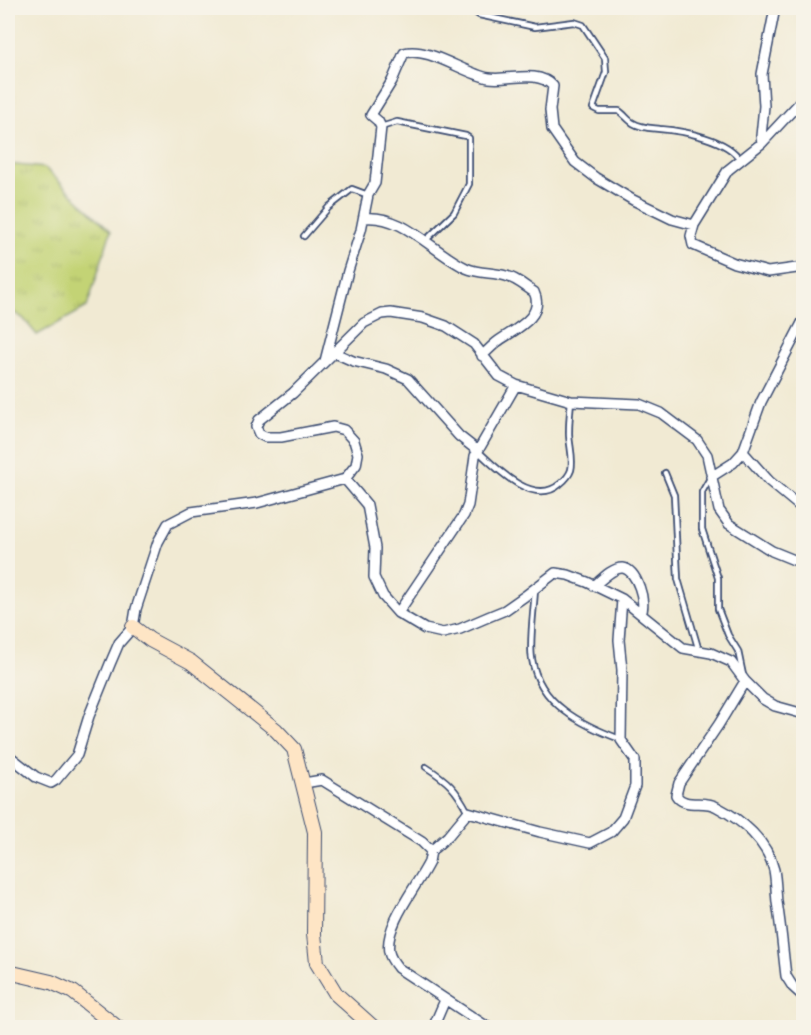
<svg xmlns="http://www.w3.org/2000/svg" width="811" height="1035" viewBox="0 0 811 1035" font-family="Itim,sans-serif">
  <defs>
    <pattern id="grass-tufts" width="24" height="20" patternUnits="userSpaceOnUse" patternTransform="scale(1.5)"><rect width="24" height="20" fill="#c3d375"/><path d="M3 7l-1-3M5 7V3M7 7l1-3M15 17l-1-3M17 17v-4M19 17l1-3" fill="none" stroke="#a7b568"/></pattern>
  </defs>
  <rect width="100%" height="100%" fill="#f7f3e8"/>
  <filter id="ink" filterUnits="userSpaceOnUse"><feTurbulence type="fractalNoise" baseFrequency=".0167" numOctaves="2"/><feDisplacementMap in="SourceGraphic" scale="12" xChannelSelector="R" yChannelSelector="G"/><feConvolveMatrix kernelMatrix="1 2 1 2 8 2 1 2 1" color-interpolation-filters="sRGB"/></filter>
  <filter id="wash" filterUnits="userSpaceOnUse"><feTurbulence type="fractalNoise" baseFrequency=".008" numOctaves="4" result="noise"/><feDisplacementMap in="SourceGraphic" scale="24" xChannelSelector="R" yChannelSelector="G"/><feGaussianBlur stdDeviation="1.35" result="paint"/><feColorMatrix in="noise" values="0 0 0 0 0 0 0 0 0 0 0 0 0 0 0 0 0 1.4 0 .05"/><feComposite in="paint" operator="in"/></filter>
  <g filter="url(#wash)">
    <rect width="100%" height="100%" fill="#f1ead3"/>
    <path fill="url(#grass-tufts)" stroke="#6f816a" stroke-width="1.5" d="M8,164L45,168L111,231L87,307L37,335L23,318L8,309Z"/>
  </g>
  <g filter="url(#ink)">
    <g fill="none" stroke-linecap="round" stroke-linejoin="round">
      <defs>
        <path id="lane" d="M469,8L479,15L535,27L574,22L583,25L605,58L606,72L593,108L599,111H619C624,114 628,120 633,123C641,128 651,128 660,129C684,131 728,139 740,160
          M381,127L397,122L466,136L469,138V184L454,213L425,241
          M304,236L329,207L352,189L368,195
          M478,451C497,469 534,507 560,484C565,480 569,476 571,470C574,458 569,445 569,433C569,422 570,411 571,401
          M665,473L674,495L678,579L699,651
          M710,478L702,492V529L718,578V609L728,635L738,651L743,675
          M535,590C534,608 529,643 532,659C539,704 582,725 620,739
          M426,767C448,781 456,789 468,812"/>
        <path id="street" d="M782,8L804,9
          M804,98L762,143L728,170L694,225L691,236L693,245L734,263L768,272L804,267
          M762,143L761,136L764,106L762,74L775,8
          M364,218C404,214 432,252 466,268C479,274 492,272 506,276C516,278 526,287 534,292C546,317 513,330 497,342C492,346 487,351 482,356
          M335,353L353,361L386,369L408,379L459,436L478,451
          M325,361L348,271L361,230L368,195L375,183L381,127L378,121L371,115L392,81L404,53C428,46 465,74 489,78C509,81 537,69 553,86L550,110L552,129L575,162L596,178L633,200L672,219L694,225
          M743,452L769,481L804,510
          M711,477L733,463L743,452L761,402L804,319
          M345,479L367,505L375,548L374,577L383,596L398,613L425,629L443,633L460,629L488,617L505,610L525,596L555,573L568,575L587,582L622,599L683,648L711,653L731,662L745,681L763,699L775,706L804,714
          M594,586C601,580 613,567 623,568C637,570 647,603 641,614
          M398,613L464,515L468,505L475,456L516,385
          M745,681L719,724L679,783L676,795C684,809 704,799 717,807C742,820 767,841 774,870C776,881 776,892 777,902C781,927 783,951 786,976L793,987L804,997
          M8,755L36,777L51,783L56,780L77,755L89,716L110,664L119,643L133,627L136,609L158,542L168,524L191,512L257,503L345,479L356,465L358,454L354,441L344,430L333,427L281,437H265L259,434L256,427L259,420L293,393L364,323L382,314L391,313L423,318L446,326L474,344L499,376L516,385L571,401L639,404L661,413L697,440L707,455L719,510L729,524L772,551L804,564
          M304,783L322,780L422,842L431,851
          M433,1028L445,1000
          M489,1028L398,968C394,963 390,958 389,952C384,925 418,885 429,862L431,851L448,836L468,812L540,832L590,843L611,832L623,818L635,786V760L621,740L622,670L619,640L622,599"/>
        <path id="secondary" d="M133,627L150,640L191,662L276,730L294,749L315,832L314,934L317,963L336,994L374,1028
          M8,972L51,982L73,992L118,1028"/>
      </defs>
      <use href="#lane" stroke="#3b4b70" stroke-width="8"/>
      <use href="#street" stroke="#3b4b70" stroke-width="12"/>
      <use href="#secondary" stroke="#3b4b70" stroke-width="16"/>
      <use href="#lane" stroke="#fff" stroke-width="4.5"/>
      <use href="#street" stroke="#fff" stroke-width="9"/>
      <use href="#secondary" stroke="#fee5c5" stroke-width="14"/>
    </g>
  </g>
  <rect width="811" height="1035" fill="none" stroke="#f7f3e8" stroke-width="30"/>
</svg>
